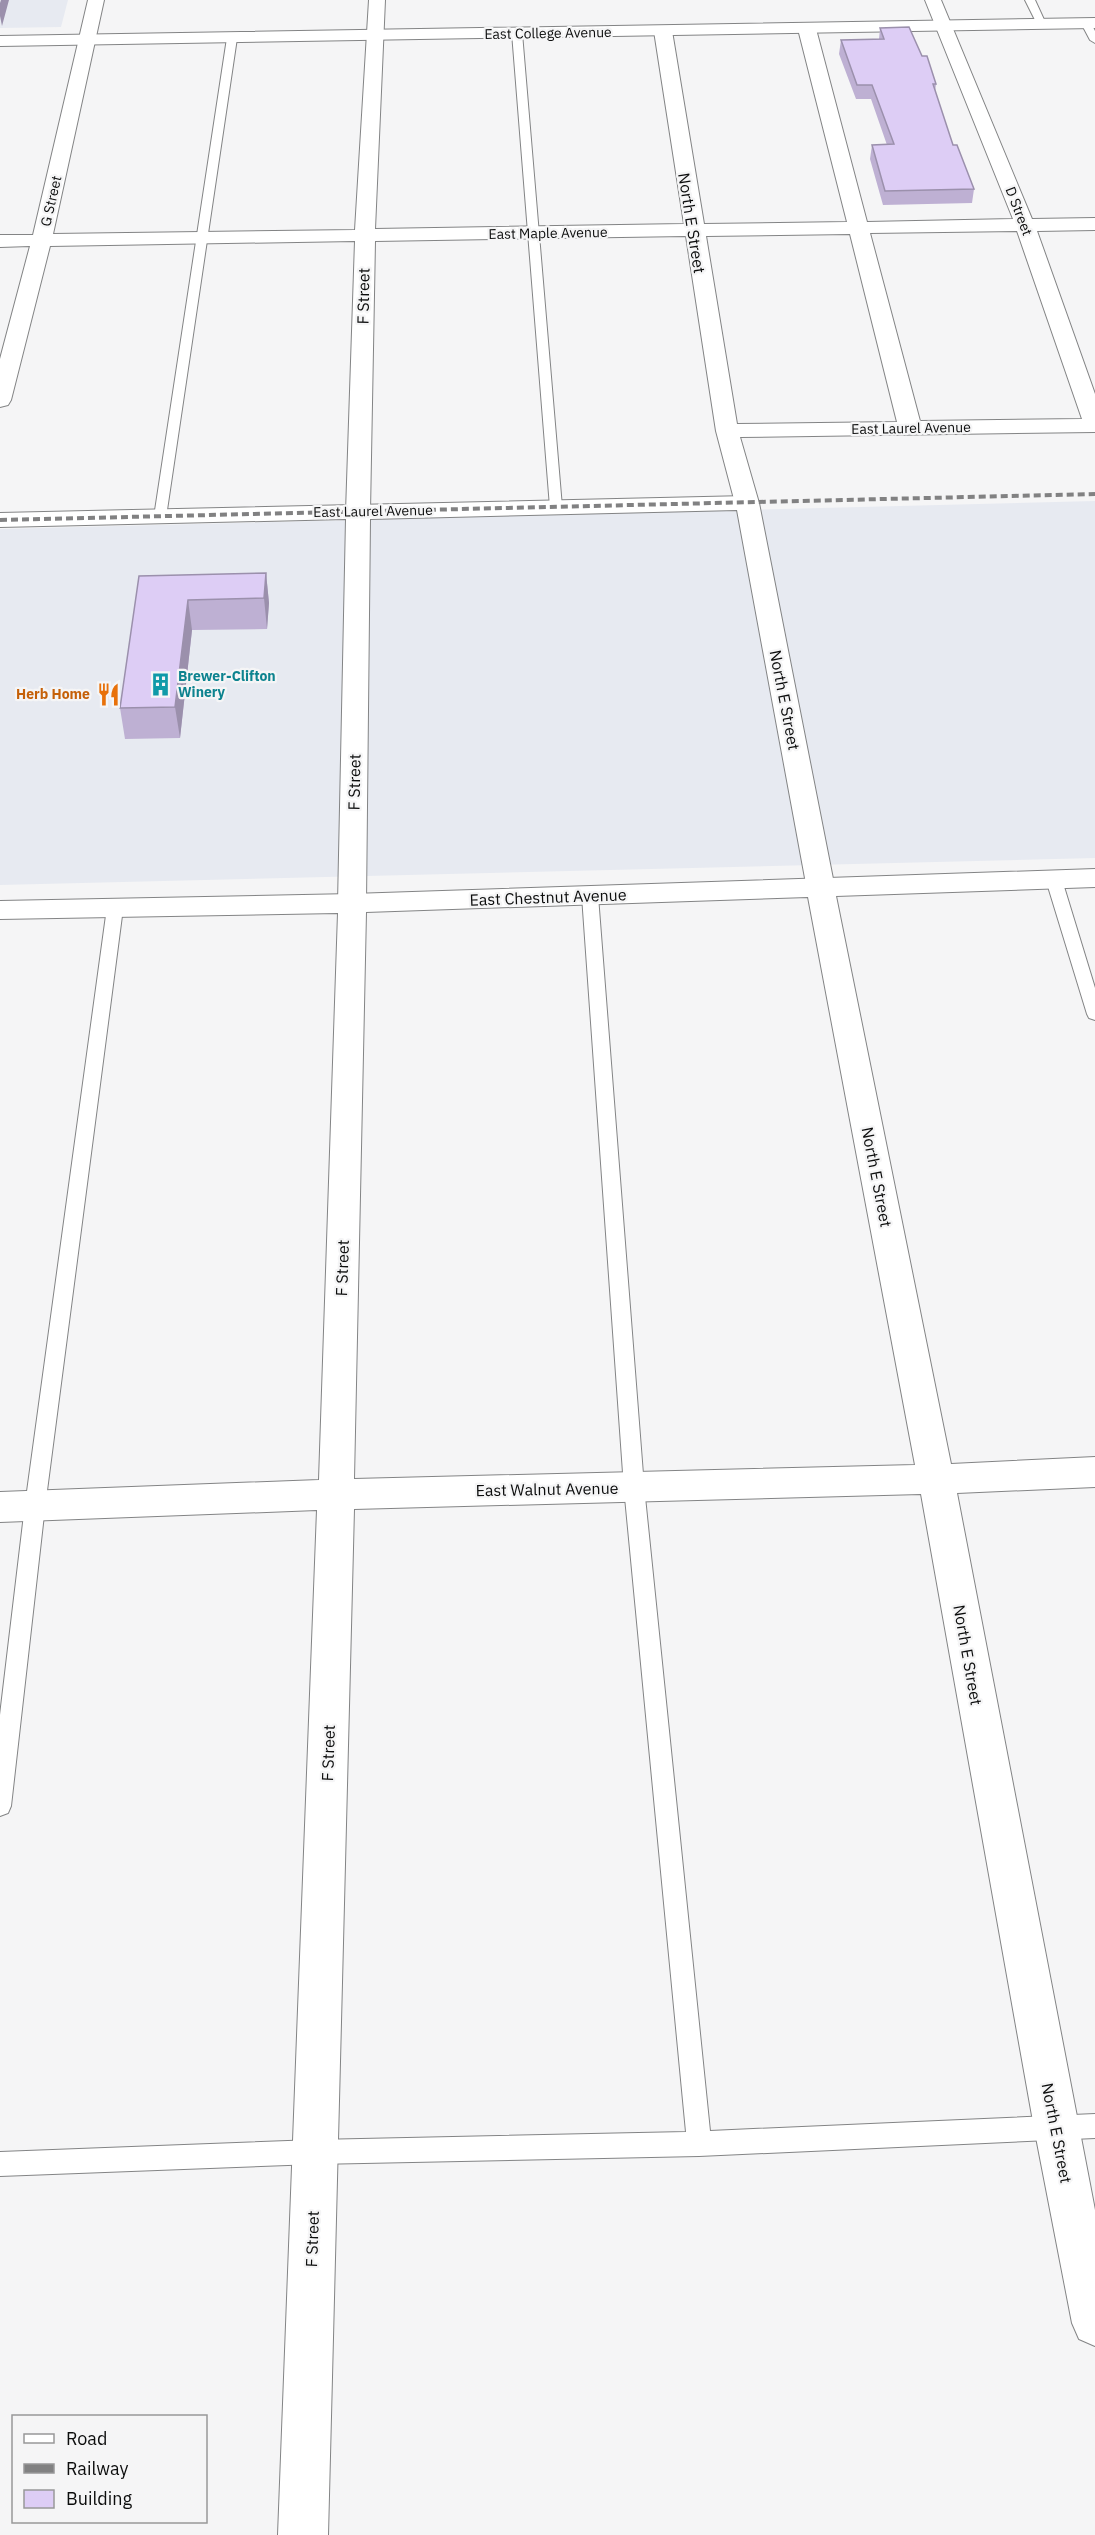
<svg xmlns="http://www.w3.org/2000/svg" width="1095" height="2535" viewBox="0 0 1095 2535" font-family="'IBM Plex Sans',sans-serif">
  <rect width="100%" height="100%" fill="#f5f5f6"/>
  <path fill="#e7eaf1" d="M0,0H68L61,27L0,28Z
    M1095,501V858L0,885V529Z"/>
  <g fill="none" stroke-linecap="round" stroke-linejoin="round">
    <defs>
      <path id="lane" d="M1025,0H1035L1046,24L1044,26H1038Z
        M1083,21L1091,23L1095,31V43L1090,40L1081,23Z
        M517,30L522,33L562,507L556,511L550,507L512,33Z
        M232,35L237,38L166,517L160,521L154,517L227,38Z
        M1054,875L1062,880L1095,988V1020L1089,1018L1087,1014L1046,880Z
        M590,891L598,896L644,1487L710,2131L1095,2114V2138L699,2156L315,2164L0,2176V2152L315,2140L686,2132L624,1487L582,896Z
        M115,903L123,908L45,1506L11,1806L8,1813L0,1816V1715L25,1506L107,908Z"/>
      <path id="street" d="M88,0H104L53,234L355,230L369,0H385L375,229L684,224L654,31L657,27H669L672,31L704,224L847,222L798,29L801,25H813L816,29L867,222L1013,219L925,0H941L1032,219L1095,218V230L1037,231L1095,394V432L740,437L759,503L755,508L747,510L739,508L735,503L716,431L686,236L375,241L370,512L366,517L358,519L350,517L346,512L355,241L50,246L11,400L8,405L0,407V359L30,246L0,247V235H33ZM1017,231L1082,419L920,421L870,233ZM850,234L897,422L737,424L706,236Z
        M1095,869V887L836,896L951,1464L1095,1457V1487L957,1493L1095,2210V2346L1079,2339L1072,2323L1034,2127L921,1494L354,1509L328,2535H278L317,1510L0,1522V1492L319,1480L338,913L0,919V901L352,894ZM808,897L915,1465L354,1479L366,912Z"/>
      <path id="secondary" d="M1095,18V28L0,46V36Z
        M747,496L755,498L759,503L835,889L831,896L821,898L811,896L807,889L737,510L370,519L366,903L362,910L352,912L342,910L338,903L346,519L0,527V513Z"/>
    </defs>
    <use href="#lane" stroke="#838485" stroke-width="2"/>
    <use href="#street" stroke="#838485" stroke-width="2"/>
    <use href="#secondary" stroke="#838485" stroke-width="2"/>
    <use href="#lane" fill="#fff" fill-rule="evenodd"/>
    <use href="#street" fill="#fff" fill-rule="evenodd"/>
    <use href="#secondary" fill="#fff" fill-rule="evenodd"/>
    <path stroke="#818182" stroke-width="4" stroke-dasharray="7 4" stroke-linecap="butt" d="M0,520L1095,494"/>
  </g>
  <path fill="#beb0d3" d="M880,28L922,56L936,84L935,92L953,145L974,189L972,203L883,205L870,159L872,145H887L871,99H856L839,54L841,40L879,39Z
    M266,573L269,603L267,629L192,630L180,738L125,739L120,708L139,576Z"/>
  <path fill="#9b90ac" d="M1,0H9L2,26L0,16V3Z
    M266,573L269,603L267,629L264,598Z
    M188,600L192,630L180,738L175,707Z"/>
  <path fill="#ddcdf5" stroke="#9b90ac" stroke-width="1.5" d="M909,27L922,56H927L936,84H933L953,145H957L974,189L885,191L872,145L894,144L872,85H857L841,40L884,39L880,28Z
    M266,573L264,598L188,600L175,707L120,708L139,576Z"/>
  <defs>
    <symbol id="building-bare" viewBox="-9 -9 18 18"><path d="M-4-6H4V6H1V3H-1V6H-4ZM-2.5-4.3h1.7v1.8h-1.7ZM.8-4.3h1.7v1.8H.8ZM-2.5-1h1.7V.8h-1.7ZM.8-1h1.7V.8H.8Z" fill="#0f9aa8" stroke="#f5f5f6" stroke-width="2.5" paint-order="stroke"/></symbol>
    <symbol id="restaurant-bare" viewBox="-9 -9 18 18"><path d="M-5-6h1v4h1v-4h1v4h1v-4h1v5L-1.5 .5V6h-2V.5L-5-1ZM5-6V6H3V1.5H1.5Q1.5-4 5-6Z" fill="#e8710a" stroke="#f5f5f6" stroke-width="2.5" paint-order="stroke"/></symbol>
  </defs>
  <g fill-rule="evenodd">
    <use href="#building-bare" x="144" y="668" width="33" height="33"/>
    <use href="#restaurant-bare" x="92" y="678" width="33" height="33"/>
  </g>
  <g text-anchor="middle" stroke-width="4.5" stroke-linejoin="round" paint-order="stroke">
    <g font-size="14" fill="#0c0d0d" stroke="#f5f5f6">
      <text transform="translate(548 33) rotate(-1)" y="5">East College Avenue</text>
      <text transform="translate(51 201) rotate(-77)" y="5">G Street</text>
      <text transform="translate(1019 211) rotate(69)" y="5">D Street</text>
      <text transform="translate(548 233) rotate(-1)" y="5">East Maple Avenue</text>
      <text transform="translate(911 428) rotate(-1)" y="5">East Laurel Avenue</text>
      <text transform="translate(373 511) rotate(-1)" y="5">East Laurel Avenue</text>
    </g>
    <g font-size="14" font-weight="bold" fill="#0d838f" stroke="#f5f5f6" text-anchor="start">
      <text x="178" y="681">Brewer-Clifton<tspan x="178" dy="16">Winery</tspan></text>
    </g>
    <g font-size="14" font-weight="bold" fill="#c56008" stroke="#f5f5f6" text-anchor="end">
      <text x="90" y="699">Herb Home</text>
    </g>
    <g font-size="16" fill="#0c0d0d" stroke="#f5f5f6">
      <text transform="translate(692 223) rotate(81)" y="6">North E Street</text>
      <text transform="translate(363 296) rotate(-89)" y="6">F Street</text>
      <text transform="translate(785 700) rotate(79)" y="6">North E Street</text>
      <text transform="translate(354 782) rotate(-89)" y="6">F Street</text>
      <text transform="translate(548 897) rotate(-2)" y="6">East Chestnut Avenue</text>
      <text transform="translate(877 1177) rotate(79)" y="6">North E Street</text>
      <text transform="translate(342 1268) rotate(-88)" y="6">F Street</text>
      <text transform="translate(547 1489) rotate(-1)" y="6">East Walnut Avenue</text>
      <text transform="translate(968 1655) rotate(80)" y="6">North E Street</text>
      <text transform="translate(328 1753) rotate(-88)" y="6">F Street</text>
      <text transform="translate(1057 2133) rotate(79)" y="6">North E Street</text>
      <text transform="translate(312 2239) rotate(-88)" y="6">F Street</text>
    </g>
  </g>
  <rect x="12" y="2415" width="195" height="108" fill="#f5f5f6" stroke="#989899" stroke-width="1.5"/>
  <rect x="24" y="2434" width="30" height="9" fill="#ffffff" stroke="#989899" stroke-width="1.5"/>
  <text x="66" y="2445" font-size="18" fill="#0c0d0d">Road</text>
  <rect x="24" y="2464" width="30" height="9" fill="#818182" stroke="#989899" stroke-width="1.5"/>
  <text x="66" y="2475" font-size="18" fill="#0c0d0d">Railway</text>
  <rect x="24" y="2490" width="30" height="18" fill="#ddcdf5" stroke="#989899" stroke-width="1.5"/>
  <text x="66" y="2505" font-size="18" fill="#0c0d0d">Building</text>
</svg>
